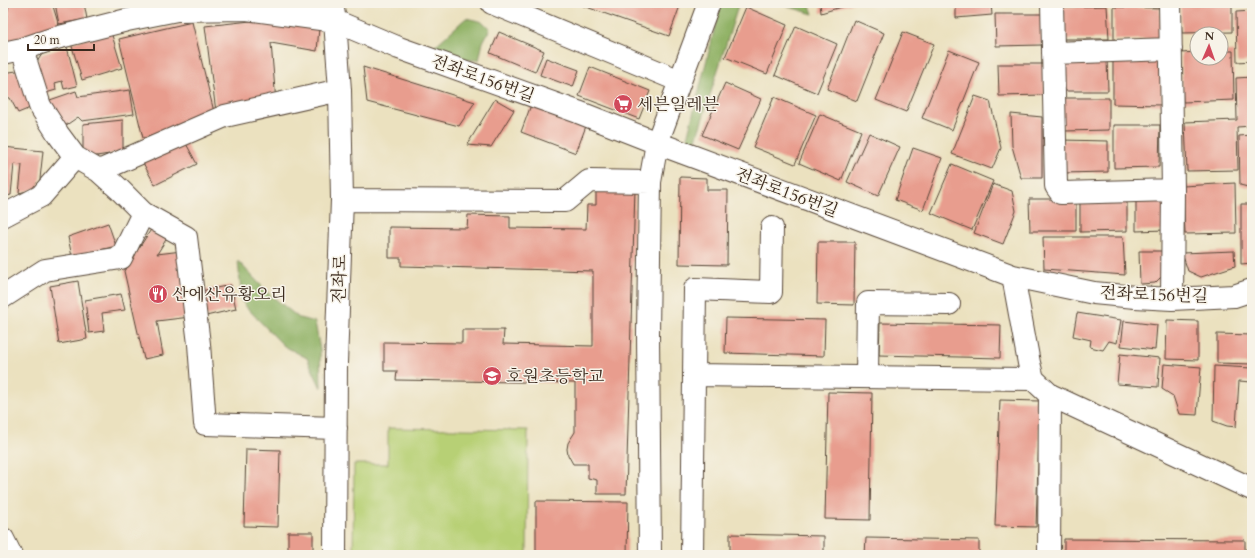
<svg xmlns="http://www.w3.org/2000/svg" width="1255" height="558" viewBox="0 0 1255 558" font-family="Cardo,'Noto Serif KR',serif">
  <rect width="100%" height="100%" fill="#f7f3e8"/>
  <filter id="ink" filterUnits="userSpaceOnUse"><feTurbulence type="fractalNoise" baseFrequency=".025" numOctaves="2"/><feDisplacementMap in="SourceGraphic" scale="8" xChannelSelector="R" yChannelSelector="G"/><feConvolveMatrix kernelMatrix="1 2 1 2 8 2 1 2 1" color-interpolation-filters="sRGB"/></filter>
  <filter id="wash" filterUnits="userSpaceOnUse"><feTurbulence type="fractalNoise" baseFrequency=".012" numOctaves="4" result="noise"/><feDisplacementMap in="SourceGraphic" scale="16" xChannelSelector="R" yChannelSelector="G"/><feGaussianBlur stdDeviation="0.9" result="paint"/><feColorMatrix in="noise" values="0 0 0 0 0 0 0 0 0 0 0 0 0 0 0 0 0 1.4 0 .05"/><feComposite in="paint" operator="in"/></filter>
  <g filter="url(#wash)">
    <rect width="100%" height="100%" fill="#ebe1bf"/>
    <path fill="#b7d075" stroke="#797d4a" d="M388,428L528,430L527,555H353L354,464H388Z"/>
    <path fill="#91b266" stroke="#666e42" d="M721,3H739L694,146H685Z
      M776,3H809L813,14Z
      M466,18L483,22L490,29L483,42L479,60H462L435,46Z
      M238,261L268,293L299,318L315,322L320,350L321,388L307,358L284,346L248,309L242,301Z"/>
    <g id="blocks">
      <path fill="#e89d8e" d="M9,3H52L59,26L3,43V35Z
        M55,3H84L87,19L59,24Z
        M575,3H681L669,36Z
        M820,3H854L821,13Z
        M956,3H991L992,15L956,18Z
        M1180,3H1232V32L1182,33Z
        M1107,6L1109,39H1062V7Z
        M746,7L787,25L767,74L725,57Z
        M1114,7L1160,8L1161,39L1114,40Z
        M1252,11V61L1237,62L1236,12Z
        M995,14H1042V45L996,46Z
        M260,20L319,28L317,51L271,43L276,102L216,112L205,26Z
        M854,20L884,33L857,101L827,89Z
        M192,22L216,120L143,138L119,39Z
        M796,26L837,44L817,93L775,75Z
        M111,32L122,68L82,80L71,43Z
        M499,32L544,51L535,72L490,53Z
        M903,32L934,44L906,112L876,100Z
        M67,47L77,86L64,89L62,81L55,83L56,90L39,95L32,70L42,54Z
        M949,50L979,62L952,130L922,118Z
        M1221,51H1233L1234,100L1183,102L1181,53L1197,52V58H1221Z
        M1113,57L1160,58L1162,105L1113,104Z
        M546,58L579,70L573,87L540,75Z
        M1061,59H1107L1108,91H1061Z
        M998,64H1045V95L999,96Z
        M363,67L475,102L459,126L367,102Z
        M590,67L650,91L639,119L579,96Z
        M23,70L35,106L18,113L10,98L3,96V73Z
        M1252,77V126L1237,127L1238,170L1187,171L1185,122L1237,120L1236,78Z
        M725,83L761,99L738,150L702,135Z
        M130,90L134,114L82,121L78,117L62,128L47,101L76,91L78,97Z
        M975,96L990,101L1001,148L992,169L952,154Z
        M774,97L816,115L795,164L753,147Z
        M1062,98H1109V130L1063,131Z
        M495,99L514,110L491,147L467,145Z
        M531,105L586,126L576,153L521,132Z
        M820,114L861,131L841,181L799,163Z
        M1011,114L1042,117V178H1021L1012,146Z
        M123,120V152L83,158V124Z
        M1114,125H1160L1159,167L1114,168Z
        M869,133L900,147L878,196L847,182Z
        M1252,135V188L1240,185L1239,136Z
        M183,138L197,164L155,185L141,159Z
        M1061,140L1108,141V172L1062,173Z
        M3,147L43,151L39,188L19,193L22,165L14,164L11,195L3,197Z
        M913,148L942,158L923,210L895,200Z
        M952,164L993,181L972,230L931,213Z
        M680,177L707,178V190H728L727,265L679,264Z
        M1235,183L1236,233L1185,234L1183,186Z
        M993,184L1012,191L1016,211L1003,244L974,233Z
        M596,188L635,189L626,494H597V480L588,478V464H573L568,455L567,449L568,443L575,432V383L396,380L397,371H384V342L462,343V330H504L503,344L593,346V271L401,266V258H389V227L467,228L468,215L510,216V228L586,229L587,205H596Z
        M1166,197L1165,230L1136,231V199Z
        M1029,199H1076V231H1030Z
        M1080,199L1127,200V231L1080,232Z
        M1241,204H1252V263L1241,264Z
        M108,223L116,246L72,257L68,237Z
        M152,228L167,238L157,254L182,251L190,317L157,321L163,355L144,359L124,271Z
        M1043,237H1123L1125,275L1044,269Z
        M818,242H855L854,305L817,304Z
        M1139,251H1164L1162,276L1155,283L1140,284Z
        M1234,251L1235,266L1201,277L1188,271L1182,253Z
        M78,281L87,339L59,344L50,286Z
        M231,285L236,309L206,316L201,291Z
        M121,294L125,310L102,313L104,331L89,333L85,300Z
        M1077,313L1121,320L1117,343L1109,341L1103,350L1090,347L1091,340L1073,336Z
        M726,318L825,320L824,356L725,353Z
        M1167,320L1198,321V360L1166,359Z
        M1124,321L1157,325L1155,350L1121,346Z
        M880,323L1001,325L1000,358L879,355Z
        M1217,334L1252,335V364L1217,363Z
        M1120,354L1160,358L1158,387L1117,384Z
        M1164,364L1201,367L1197,415L1179,414L1173,396L1162,389Z
        M1214,366L1252,368V382L1239,381L1236,427L1227,426L1213,421Z
        M828,392L872,393L870,520L825,519Z
        M1000,400L1040,401L1036,527L995,526Z
        M246,449L280,450L278,527L244,526Z
        M536,501L628,502L627,555H536Z
        M288,532H313V555H288Z
        M730,534L824,536V555H730Z
        M866,538L979,540V555H865Z
        M1064,539L1245,540V555H1064Z"/>
    </g>
  </g>
  <g filter="url(#ink)">
    <use href="#blocks" fill-opacity="0" stroke="#554536" stroke-width="1"/>
    <g fill="none" stroke-linecap="round" stroke-linejoin="round">
      <defs>
        <path id="minor" d="M332,3L335,21L340,90L342,200L336,363L335,555
          M492,3L680,81
          M1052,3L1056,186L1061,193L1173,190
          M1170,3L1173,190L1172,299
          M3,53L22,49L52,39L127,20L177,10L246,9L335,21L399,48L578,112L657,143L1013,276L1094,293L1135,297L1172,299L1234,296L1252,290
          M1053,53L1171,49
          M99,171L225,116L340,90
          M342,200L565,201L589,181L650,182
          M143,213L186,237L199,344L205,424L336,428
          M3,216L41,196L75,157
          M1013,276L1029,363L1033,379L1050,395L1252,489
          M3,297L45,270L121,258L143,213L119,189L99,171L75,157L58,134L40,106L22,49
          M694,375L1033,379
          M867,376L868,303L949,304
          M3,539L11,555
          M650,555L648,334L650,182L657,143L709,3
          M692,555L695,289L771,292L772,228
          M1049,555L1050,395"/>
      </defs>
      <use href="#minor" stroke="#554536" stroke-width="24"/>
      <use href="#minor" stroke="#fff" stroke-width="22"/>
    </g>
  </g>
  <defs>
    <symbol id="supermarket-disc" viewBox="-11 -11 22 22"><circle r="9.5" fill="#d1495b" stroke="#f7f3e8"/><path d="M-6-5.5h2.5l.6 2H6L4.5 2H-2.5L-4.4-4H-6ZM-1.5 3.2a1.3 1.3 0 1 0 .1 0ZM3 3.2a1.3 1.3 0 1 0 .1 0Z" fill="#fff"/></symbol>
    <symbol id="restaurant-disc" viewBox="-11 -11 22 22"><circle r="9.5" fill="#d1495b" stroke="#f7f3e8"/><path d="M-5-6h1v4h1v-4h1v4h1v-4h1v5L-1.5 .5V6h-2V.5L-5-1ZM5-6V6H3V1.5H1.5Q1.5-4 5-6Z" fill="#fff"/></symbol>
    <symbol id="school-disc" viewBox="-11 -11 22 22"><circle r="9.5" fill="#d1495b" stroke="#f7f3e8"/><path d="M0-5L7-2L0 1L-7-2ZM-4 1L0 2.5L4 1V4Q0 6-4 4Z" fill="#fff"/></symbol>
  </defs>
  <g fill-rule="evenodd">
    <use href="#supermarket-disc" x="612" y="93" width="22" height="22"/>
    <use href="#restaurant-disc" x="147" y="283" width="22" height="22"/>
    <use href="#school-disc" x="481" y="365" width="22" height="22"/>
  </g>
  <g text-anchor="middle" stroke-width="3" stroke-linejoin="round" paint-order="stroke">
    <g font-size="17" fill="#3b2a1e" stroke="#f7f3e8">
      <text transform="translate(483 78) rotate(20)" y="6">전좌로156번길</text>
      <text transform="translate(787 192) rotate(21)" y="6">전좌로156번길</text>
      <text transform="translate(339 279) rotate(-88)" y="6">전좌로</text>
      <text transform="translate(1154 294) rotate(2)" y="6">전좌로156번길</text>
    </g>
    <g font-size="17" fill="#3b2a1e" stroke="#f7f3e8" text-anchor="start">
      <text x="637" y="110">세븐일레븐</text>
      <text x="172" y="300">산에산유황오리</text>
      <text x="506" y="382">호원초등학교</text>
    </g>
  </g>
  <rect width="1255" height="558" fill="none" stroke="#f7f3e8" stroke-width="16"/>
  <g transform="translate(1209 46) rotate(2)"><circle r="19" fill="#f7f3e8" stroke="#aca397"/>
  <path d="M0-3L7 15L0 10L-7 15Z" fill="#d1495b"/>
  <text y="-6" font-size="11" font-weight="bold" text-anchor="middle" fill="#3b2a1e">N</text>
  </g>
  <path d="M28 44v6h66v-6" fill="none" stroke="#3b2a1e" stroke-width="2"/>
  <text x="34" y="44" font-size="12" fill="#3b2a1e" stroke="#f7f3e8" stroke-width="3" paint-order="stroke">20 m</text>
</svg>
